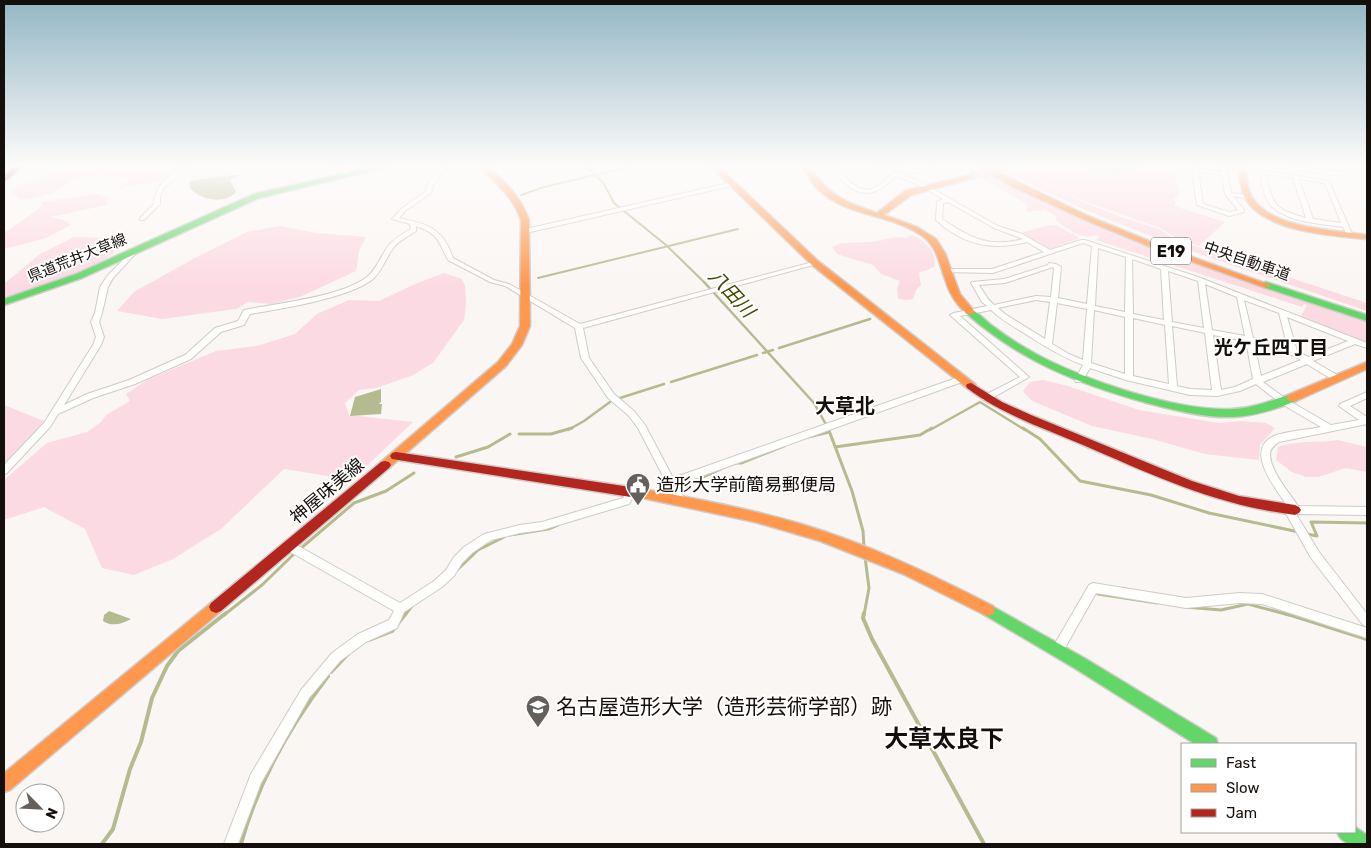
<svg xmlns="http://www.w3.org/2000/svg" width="1371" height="848" viewBox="0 0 1371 848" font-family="Rubik,'Noto Sans JP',sans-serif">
  <rect width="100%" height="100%" fill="#faf6f3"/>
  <path fill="#fcdae4" d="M63,167H182L164,181L118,188L132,179C115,176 89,172 73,180C69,182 66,185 63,187C50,195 36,198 21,200L11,192L15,186L33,182Z
    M961,167H974L1050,205L1367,322V345L1300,318L1307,305L1304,304L1302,307L1099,241L1096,239L1099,237L1094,235C1082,241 1068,228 1057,222L1056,216L1044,210L1027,212V204Z
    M997,167H1013L1086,203L1129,220L1159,229L1176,240L1367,303V311C1242,267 1114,231 997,167Z
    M1018,167H1077L1117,172L1143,167H1189L1175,171L1178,177L1175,181L1179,188L1178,198H1173L1176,203L1174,206L1225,222L1199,246L1178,239L1160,228L1087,202L1039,180Z
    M96,194L108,198L107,205L50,217L64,220L71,225L46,238L4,249V233L39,209L43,202Z
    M1056,225L1078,237V239L1049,249L1021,233L1045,226Z
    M280,226L316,233L366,237L359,251L356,271L302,296L272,304L248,302L236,309L162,319L117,311L134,292L193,259L247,232Z
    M910,235C924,237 938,254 934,267L919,273L921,285L916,290L913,299C908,300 903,301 898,298L897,289L900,281L881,274L873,265L837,254L832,247L842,243L871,242L896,237L907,238Z
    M74,237L104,238L113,246L114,253C92,270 32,293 4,297V284L40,254Z
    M444,273L462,279L465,286L466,304L464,320L433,363L411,376L376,388L359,390L345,403L349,415L413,422L352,480L284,469L221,529L173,559L134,575L102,568L85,529L44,507L4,520V480L47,443L87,432L101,422L106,415L130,401L126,394L147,380L216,351L257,346L295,334L317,314L349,300L379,301L415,284Z
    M1043,380L1068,386L1139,410L1219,423L1241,421L1266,423L1275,428L1260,445L1259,460L1205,454L1152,439L1092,426L1032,401L1023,391L1030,382Z
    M4,405L44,421L14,457L4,466Z
    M1338,440L1367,447V472L1346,468L1318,477H1306L1292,472L1276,460L1278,447C1296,440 1319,443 1338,440Z"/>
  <path fill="#b4bb8f" d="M233,175H240L230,180L236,192C225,205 200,200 190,188V181Z
    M381,389V402L379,404H382L381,414L350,416L355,397Z
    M109,611L131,619C123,624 111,627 103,621L104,615Z"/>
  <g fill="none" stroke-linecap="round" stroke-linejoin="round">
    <path stroke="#b4bb8f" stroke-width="2" d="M588,167L604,184L614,203L666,245L705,283
      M521,195L544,187L629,167
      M538,278L738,229"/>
    <path stroke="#b4bb8f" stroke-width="2.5" d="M704,282L814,403L829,430
      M779,348L870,319
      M763,353L773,350
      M671,382L757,355
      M620,398L664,384
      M568,430L584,421L610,402
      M930,430L980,402L1025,430"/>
    <path stroke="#b4bb8f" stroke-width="3" d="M828,428L852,491L863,531L864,547
      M1023,428L1040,439L1080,481L1151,495L1209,513L1299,532
      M519,434H551L572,428
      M808,437L829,432
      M835,447L920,435L932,428
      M456,457L488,447L510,434
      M735,463H741L784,446
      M679,488L721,469
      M1307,534L1317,536L1311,522L1367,523
      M510,535L548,529L558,525
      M300,549L354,503L386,491L414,473
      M457,570L478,550L504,537
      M1098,594L1157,603
      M1185,607L1221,610L1248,604L1289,615
      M224,615L262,585L296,552
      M405,615L412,606
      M864,615L869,588L865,557"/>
    <path stroke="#b4bb8f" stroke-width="4" d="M864,613L863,618L872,639L984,844
      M1285,613L1367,639
      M369,640L392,631L406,613
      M331,672L348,654
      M102,844L113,829L130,769L141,742L152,698L167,666L178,651L226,613
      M241,844C258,782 289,727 328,676"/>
    <path stroke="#d8d3d0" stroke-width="9" stroke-dasharray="9 4.5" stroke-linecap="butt" d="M970,176L1009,167"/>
    <defs>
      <path id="street" d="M181,167H187L164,188L160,196V204L144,220H140V218L154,204C154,186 168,178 181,167Z
        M333,167H340L353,174L348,175Z
        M440,167H446L433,185L431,193L405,211L399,218C428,224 443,228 453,258L494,280L509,284L580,324L813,262H817V264L583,328L589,358L614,394L634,411L645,425L673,478L959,377H965L966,379L965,381L677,485L685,500L683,503H677L638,428L628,415L608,398L581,358L575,328L505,286L490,282L448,260C438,241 439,234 416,226V231C408,236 400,240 394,247C386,257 383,270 373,279C350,298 280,309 250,314L244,325L221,332L191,359L135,384L93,398L58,414L50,427L7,473L4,474V465L44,423L93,345L96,337L91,322L95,313L100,287L108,275L133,250L135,249L138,251L113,278L108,287L102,313L99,322L104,337L101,345L64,405L87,394L129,380L185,355L215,328L238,321L244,310C278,303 341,297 367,277C377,269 381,255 389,245C395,238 402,234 411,229L410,224L392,219L401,209L426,191L427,185Z
        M808,167H837C844,177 858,193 872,189C880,186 885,180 891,175L872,167H880L917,180L998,226L1022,234L1050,250L1081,240H1085L1198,277L1367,343V348L1355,344L1313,361L1339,376L1340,378L1339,380H1333L1307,364L1263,382L1286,399L1331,425L1359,420L1339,406L1340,404L1367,392V398L1350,406L1367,417V424L1279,442C1275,445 1270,448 1270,454C1270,471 1289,492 1298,506L1367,507V515L1296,514L1319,552L1367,614V627L1363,625L1311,558L1284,510L1288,507C1277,490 1243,450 1274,436C1286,431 1308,430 1321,427L1280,403L1256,384L1240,391L1217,396L1190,395L1126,380L1090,368L1082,382H1076L1075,380L1083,365C1062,357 1046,347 1027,335C1014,327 1002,320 991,310L960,316L1029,377L989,400H983L982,398L983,396L1020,377L950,315L954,313L987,306L982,302L971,283L972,282L1004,279L1048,265L1049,263L1056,264L1061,267L1058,298L1087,304L1092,246L1083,243L993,273L944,272L943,271L946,269H992L1044,252L1027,242C992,251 963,245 936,220L937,202L943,199L913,182L896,176C889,182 882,190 873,192C857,197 842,182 833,170H806V168ZM948,202L994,228L1023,239C989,248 970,238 942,219L943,203ZM1098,248L1126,257L1125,312L1095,306ZM1132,259L1161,269L1164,320L1133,314ZM1053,267L1054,268L1051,297L1036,296L994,305L988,299L979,285L1005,283ZM1168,271L1198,281L1204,328L1172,322ZM1205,284L1237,297L1245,336L1212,330ZM1036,300L1050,302L1045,339L1005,314L998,308ZM1244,300L1279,313L1288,348L1273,342L1253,338ZM1057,303L1087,309L1083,360L1069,354L1052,344ZM1094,310L1125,317V374L1091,363ZM1287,317L1348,341L1308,357L1297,351ZM1133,318L1165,325L1169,384L1133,376ZM1172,326L1205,333L1212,390L1190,389L1177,386ZM1213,335L1246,341L1253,379L1235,387L1221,390ZM1254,343C1271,346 1286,351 1301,360L1261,376Z
        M891,167C900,167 907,170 916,170C922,170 926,167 932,167C921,177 903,173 891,167Z
        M1220,167H1226L1231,193L1249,195L1252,197L1249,199L1233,196L1244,210V212L1229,216L1197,205L1192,170L1195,168L1221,172ZM1198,172L1222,175L1225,194L1238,210L1229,212L1203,204Z
        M1227,167H1241L1329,181L1352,234L1347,235L1343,227C1322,224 1282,222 1269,203C1263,195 1262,183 1260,173ZM1265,174L1293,178L1306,218C1273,209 1274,205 1265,174ZM1299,179L1325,183L1341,223L1313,219Z
        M1289,167H1304L1342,172L1345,174L1342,176L1292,169Z
        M733,182L735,183V185L526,233L523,231L526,229Z
        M631,488L634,489L636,492L629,504L542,530L520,533L491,540L472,553L462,563L454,576L442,587L404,612L397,628L366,642L340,661L309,698L261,783L238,844H224L251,774L301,690L332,653L358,634L389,620L394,611L285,549L284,546L285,543L289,542L293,543L400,603L434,581L446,570L454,557L464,547L484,534L520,525L542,522L623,498L628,489Z
        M1093,583L1186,598L1240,593L1262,594L1367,628V638L1262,604L1240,603L1186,608L1096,593L1061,655L1057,656L1053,655L1051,651L1053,647L1089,585Z"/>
      <path id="fast" d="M373,167H386L259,198L82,278L4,305V299L76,274L254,194Z
        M1084,167H1139L1115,172L1088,169Z
        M1266,282L1367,315V321L1263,287V283Z
        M970,309C979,312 986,322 994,327C1007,337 1021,346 1036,354C1084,380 1178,412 1233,409C1254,408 1272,400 1292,394L1297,398L1296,401C1276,409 1255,416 1233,417C1204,418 1174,410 1147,403C1078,384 1021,361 967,314L965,312Z
        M988,604L1086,659L1216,738L1218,744H1195L1076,669L983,614L981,610L983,606Z
        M1355,827L1367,835V844C1354,844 1342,846 1337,832H1355Z"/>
      <path id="slow" d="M480,167H488C507,182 521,198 529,220L530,326L522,345L506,366L389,468H381L379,465L381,462L498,362L512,344L520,326L521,220C513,196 497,185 480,167Z
        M711,167H719L818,261L975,384L976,386L975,388H967L812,265Z
        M802,167H810C829,196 845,202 877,213L905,191L973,174V178L911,195L884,215L917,227L936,239L945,253L960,294L975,312L973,314H967C957,305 950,295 946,282C940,267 938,249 925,238C893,213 847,218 818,189C811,183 807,174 802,167Z
        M978,167H987L1088,216L1159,245L1270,285L1269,287H1263L1153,248L1083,219L1013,187Z
        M1238,167H1246C1247,177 1247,188 1252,197C1271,229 1335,230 1367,235V239C1333,236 1264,232 1245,198C1240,188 1240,177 1238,167Z
        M1367,362V369L1296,401H1288L1287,398L1288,395Z
        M637,488C692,498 747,508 801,524C868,544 931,574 993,606L995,610L993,614L988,616L983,614L903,574L820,541L755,522L633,496L631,493L633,490Z
        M216,601L221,603L223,607L221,611L10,790L4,792V773L211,603Z"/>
      <path id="jam" d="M14,167H22L4,182V176Z
        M971,383L1002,402L1031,415L1192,481L1239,496L1295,505L1299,507L1301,510L1299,513L1295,515C1216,505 1155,476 1083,445C1043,428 1003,415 967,388L966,386L967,384Z
        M396,452L637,488L641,490L643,493L641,496L637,498L392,459L390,456L392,453Z
        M385,461L389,462L391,465L389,468L221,611L216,613L211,611L209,607L211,603L381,462Z"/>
    </defs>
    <use href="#street" stroke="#d0cbc8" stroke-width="2"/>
    <use href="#fast" stroke="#d0cbc8" stroke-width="3"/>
    <use href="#slow" stroke="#d0cbc8" stroke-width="3"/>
    <use href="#jam" stroke="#d0cbc8" stroke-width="3"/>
    <use href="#street" fill="#fefefd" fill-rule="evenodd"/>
    <use href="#fast" fill="#63d668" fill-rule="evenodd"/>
    <use href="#slow" fill="#ff974d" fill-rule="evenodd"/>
    <use href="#jam" fill="#b3261e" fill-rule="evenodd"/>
  </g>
  <linearGradient id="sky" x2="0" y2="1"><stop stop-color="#93b7c4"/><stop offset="0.58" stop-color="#fdfbfa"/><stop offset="1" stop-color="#fdfbfa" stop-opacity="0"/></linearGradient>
  <rect width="1371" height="286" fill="url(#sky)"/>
  <defs>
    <symbol id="civic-pin" viewBox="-11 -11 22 30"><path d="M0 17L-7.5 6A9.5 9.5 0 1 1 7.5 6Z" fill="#65605c" stroke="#fff"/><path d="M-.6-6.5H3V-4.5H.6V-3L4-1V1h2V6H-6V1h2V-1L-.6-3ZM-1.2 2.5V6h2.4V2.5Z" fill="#fff"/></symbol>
    <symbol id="university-pin" viewBox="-11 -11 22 30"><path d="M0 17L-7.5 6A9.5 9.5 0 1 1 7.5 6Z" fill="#65605c" stroke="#fff"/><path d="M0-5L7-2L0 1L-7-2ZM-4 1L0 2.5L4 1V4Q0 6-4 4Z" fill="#fff"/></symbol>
  </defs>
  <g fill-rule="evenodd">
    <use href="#civic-pin" x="624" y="471" width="28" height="38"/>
    <use href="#university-pin" x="524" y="693" width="28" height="38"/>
  </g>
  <g text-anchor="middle" stroke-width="4" stroke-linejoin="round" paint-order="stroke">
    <g font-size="15" fill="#150f0b" stroke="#fff">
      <text transform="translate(77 258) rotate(-22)" y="5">県道荒井大草線</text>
      <text transform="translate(1247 261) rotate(19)" y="5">中央自動車道</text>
    </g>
    <rect fill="#fff" stroke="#5b5754" stroke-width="1" x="1151" y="237.5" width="40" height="27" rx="4"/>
    <g font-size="16" font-weight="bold" fill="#150f0b">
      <text x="1171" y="257">E19</text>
    </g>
    <g font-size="18" fill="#150f0b" stroke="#fff" text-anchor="start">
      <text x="656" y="491">造形大学前簡易郵便局</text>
    </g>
    <g font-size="18" fill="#150f0b" stroke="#fff">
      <text transform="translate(327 491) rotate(-40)" y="6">神屋味美線</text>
    </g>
    <g font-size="19" font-style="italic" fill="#414b00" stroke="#fff">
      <text transform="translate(732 293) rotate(47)" y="7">八田川</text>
    </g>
    <g font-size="19" font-weight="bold" fill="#150f0b" stroke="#fff">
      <text x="1271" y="354">光ケ丘四丁目</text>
    </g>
    <g font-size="20" font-weight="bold" fill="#150f0b" stroke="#fff">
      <text x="845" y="413">大草北</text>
    </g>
    <g font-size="21" fill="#150f0b" stroke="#fff" text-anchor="start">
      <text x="556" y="714">名古屋造形大学（造形芸術学部）跡</text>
    </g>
    <g font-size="24" font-weight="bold" fill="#150f0b" stroke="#fff">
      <text x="944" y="747">大草太良下</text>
    </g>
  </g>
  <rect width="1371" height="848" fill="none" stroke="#150f0b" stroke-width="10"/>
  <rect x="1181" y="743" width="175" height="90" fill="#ffffff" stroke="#a19f9d"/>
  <rect x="1191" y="759" width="25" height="8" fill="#63d668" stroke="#a19f9d"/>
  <text x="1226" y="768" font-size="15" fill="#150f0b">Fast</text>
  <rect x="1191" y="784" width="25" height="8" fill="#ff974d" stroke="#a19f9d"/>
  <text x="1226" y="793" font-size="15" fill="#150f0b">Slow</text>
  <rect x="1191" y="809" width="25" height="8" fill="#b3261e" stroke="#a19f9d"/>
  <text x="1226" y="818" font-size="15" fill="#150f0b">Jam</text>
  <g transform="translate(40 808) rotate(114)"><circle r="24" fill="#ffffff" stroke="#a19f9d"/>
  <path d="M0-4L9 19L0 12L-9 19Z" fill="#65605c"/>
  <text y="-8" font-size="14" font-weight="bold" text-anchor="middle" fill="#150f0b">N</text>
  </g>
</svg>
